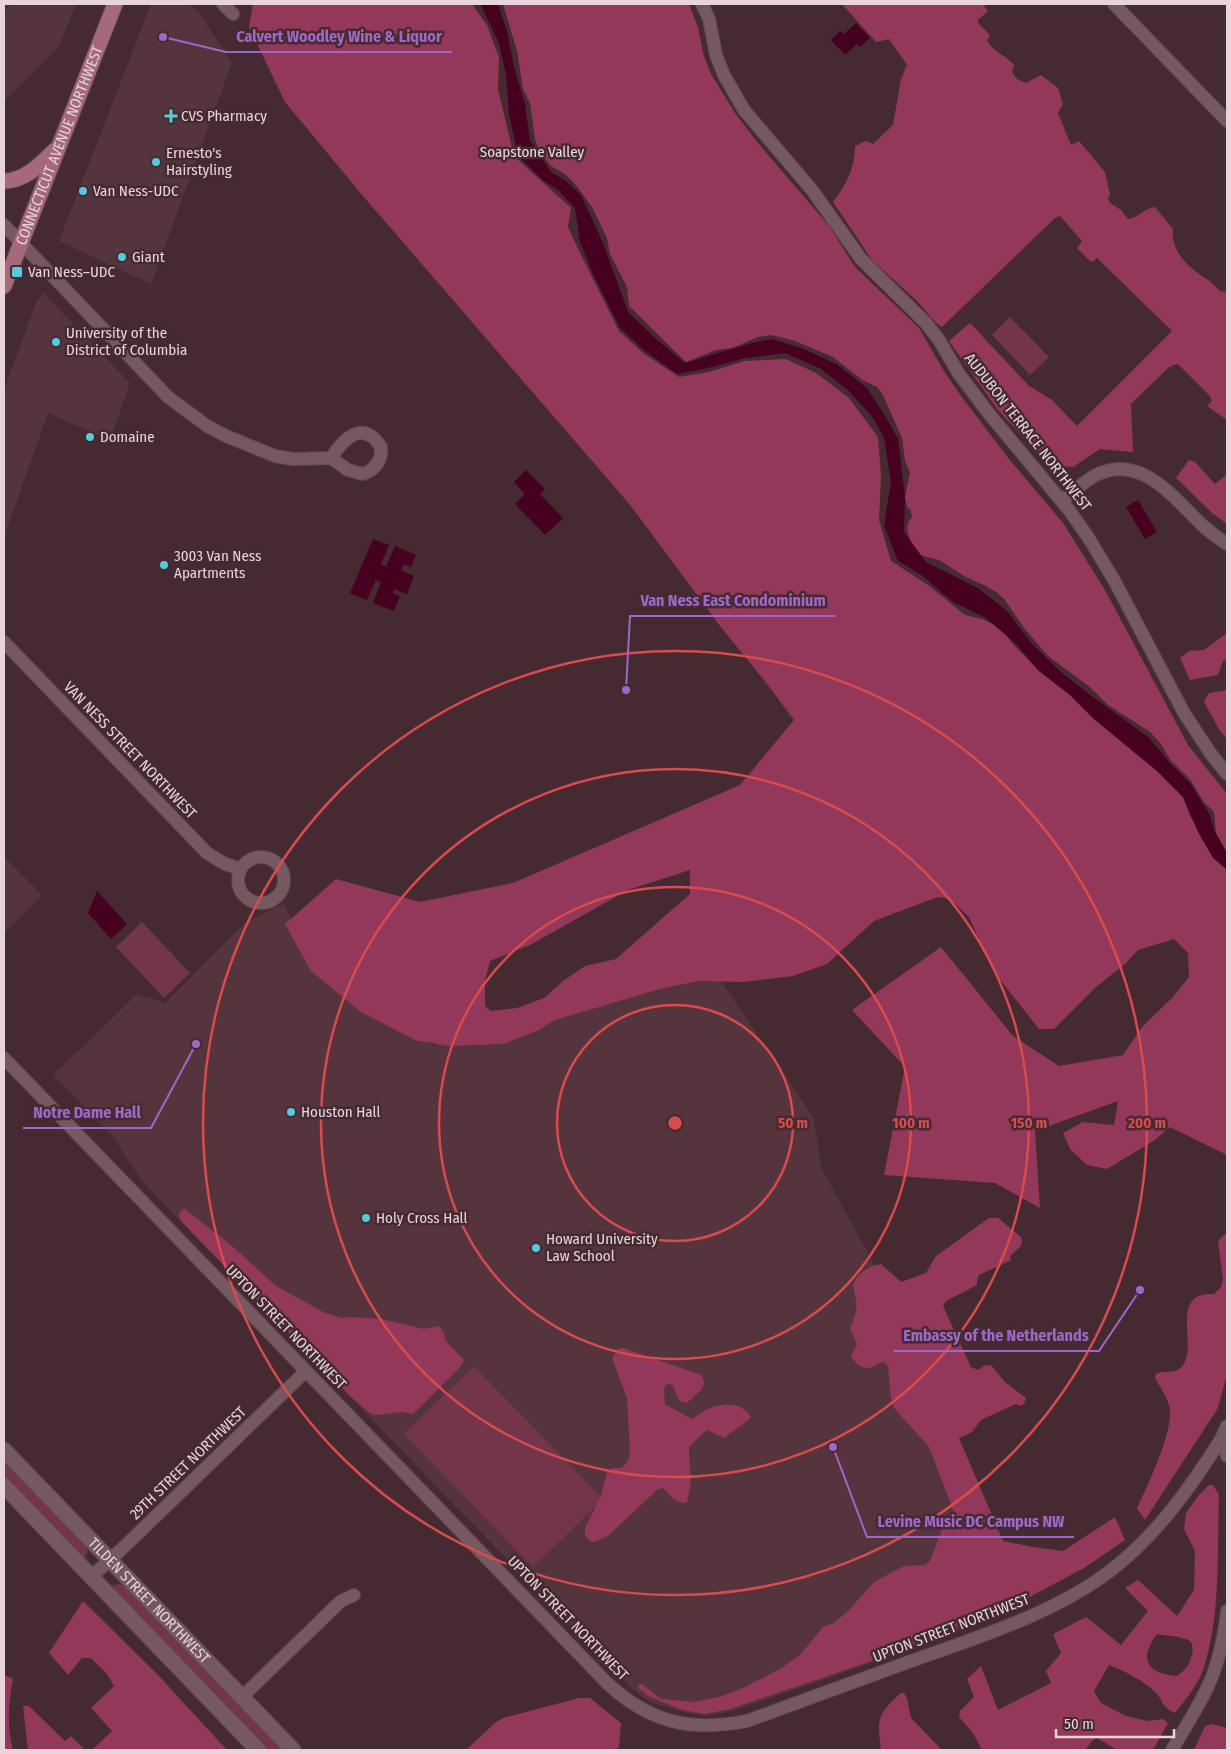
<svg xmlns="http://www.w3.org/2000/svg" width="1231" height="1754" viewBox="0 0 1231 1754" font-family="'Fira Sans Condensed',sans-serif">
  <rect width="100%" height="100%" fill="#452a32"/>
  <path fill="#55343e" d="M12,4H76L59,46L4,101V11Z
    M151,4H188L200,14L232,63L151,284L59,241Z
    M44,293L130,383L110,440L48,413L4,537V390L37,300Z
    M4,856L42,895L4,933Z
    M284,903L297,933L401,1028L433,1045L471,1037L710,965L814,1118L821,1167L902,1315L1016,1609L823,1680L731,1711L705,1716L682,1712L650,1702L631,1688L142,1181L113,1137L53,1075L137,994L165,1003L245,923Z"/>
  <path fill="#72354a" d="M1010,317L1049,357L1030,375L992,335Z
    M142,922L190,973L164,998L116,947Z
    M474,1366L603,1499L533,1567L404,1434Z
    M4,1460L85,1545L88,1551L85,1557L79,1558L4,1486Z
    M120,1584L126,1587L284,1750H262L112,1592L113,1585Z"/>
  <path fill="#93385a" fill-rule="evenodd" d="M253,4H472L487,25L499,57L498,89L514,156L571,208L568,227L582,257L619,331L643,353L679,377L709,372L745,361L786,359L816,373L849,398L878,437L881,475L879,520L891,561L928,585L965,615L982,619L1001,628L1012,643L1039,671L1070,695L1094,719L1157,771L1183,797L1190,816L1227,870V1155L1170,1127L1155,1140L1107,1169L1087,1165L1070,1149L1063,1133L1083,1122L1114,1125L1118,1101L1035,1131L1040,1208L995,1183L884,1175L905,1067L852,1010L941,947L1013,1036L1059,1066L1123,1055L1142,1027L1173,997L1189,977L1188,953L1174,939L1138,950L1126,963L1096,987L1054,1029H1039L994,972L969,917L950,899L938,897L874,921L827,964L793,976L743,982L698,981L660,989L555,1020L539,1030L503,1044L448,1046L415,1040L361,1012L311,971L285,924L336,879L420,902L513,883L740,785L794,720L764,680L720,626L631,506L363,196L285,102L249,27ZM690,870V894L616,959L585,966L563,981L544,998L517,1008L491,1011L485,1006V981L490,961L530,945L628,890Z
    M503,4H689L698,27L703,53L711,74L735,113L758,143L829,226L855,267L919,328L944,371L961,396L1009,459L1063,523L1105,590L1188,745L1227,794V852L1216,833L1214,812L1203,801L1190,779L1171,761L1161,744L1150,732L1108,705L1091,688L1048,656L1025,629L1004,599L996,592L984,585L964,576L939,560L919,555L912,547L907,529L908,523L912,517L911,511L907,506L905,497L910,472L905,461L902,438L883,395L877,387L861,379L833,357L795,341L771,335L758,337L732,348L716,350L686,362L629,306L627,287L610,254L607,238L592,207L576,185L565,174L551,166L539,151L535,139L530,103L523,89L517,51Z
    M842,4H986L984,6L988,11L978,20V23L990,35L987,41C996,54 1004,54 1014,65L1012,72L1017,79L1026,83L1041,75L1058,88L1063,104L1058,113L1071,145L1079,141L1105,172L1110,194L1108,199L1110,203L1121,210L1128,219C1139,218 1144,208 1155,207L1173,229C1170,253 1191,269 1208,280C1212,282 1216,288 1220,291L1227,292V420L1207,406L1212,401L1210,396L1180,366L1177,364L1169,367L1131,404L1133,452L1100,449L1073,467L1058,466L1045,461L998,410L949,341L970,323L1029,386L1052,400L1077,426L1172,331L1097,258L1092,262L1090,261L1077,248L1082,241L1060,216L1055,218L942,327L936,323L917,301L872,260L833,202C846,185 855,168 855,146L866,141L873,144L893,125L901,79L907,65L889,39L876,42Z
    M1189,460L1195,462L1215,484L1227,474V524L1212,513L1176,478Z
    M1227,633V659L1223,661L1218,675L1190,680L1180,658L1189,651L1204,650Z
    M1227,690V739L1220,731L1204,702L1205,699L1209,693Z
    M183,1209H185L232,1246L276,1286L323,1312L341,1318L351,1317L381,1319L424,1329L439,1326L444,1332L445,1340L464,1360L460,1367L413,1414L401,1412L378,1415L371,1414L351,1397L180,1220L179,1214Z
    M989,1218H998L1021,1237L1022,1240L1021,1246L1010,1256L1011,1260L979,1275L977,1280V1285L946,1301L943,1306L971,1367L978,1370L984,1366L991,1365L1005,1382L1026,1398L1024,1404L1021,1406L1016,1404L981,1420L972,1432L959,1438L1003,1541L1033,1547L1063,1551L1115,1517L1125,1540L1084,1568L1022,1601L863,1664L730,1709L705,1714L683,1710L650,1697L638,1688V1685L642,1684L661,1699L694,1702L719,1697L739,1690L780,1669L800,1655L823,1627L834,1623L849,1610L874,1582L904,1566L925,1565L930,1561L945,1521L954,1512L929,1447L894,1408L891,1398L888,1366L883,1362C878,1363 876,1365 872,1367C863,1371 855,1363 851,1356L857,1345L850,1328C859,1309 857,1305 853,1284C859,1273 868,1266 881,1264L901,1282L926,1273L936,1256Z
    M1226,1233L1227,1374L1218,1408L1145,1520L1137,1508C1148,1485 1172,1434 1170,1410C1169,1400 1160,1387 1155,1378L1156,1374C1163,1370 1172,1374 1179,1369C1199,1354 1176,1314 1195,1298C1201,1294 1208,1294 1214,1294L1221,1287L1223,1279L1218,1241Z
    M623,1348L702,1375L704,1383L702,1389L687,1403L679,1401L673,1386L669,1384L666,1385L664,1389L665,1404L692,1419C698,1415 704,1410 710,1408C725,1402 744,1403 751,1418L724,1438L708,1430L704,1432L690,1446L689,1451L691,1483L687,1502C677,1506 670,1495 663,1488L658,1489L608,1536L594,1542L589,1540L585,1535V1528L601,1496L607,1472L612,1468H622L628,1461L630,1452L627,1398L612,1358L618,1349Z
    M1209,1485H1213L1219,1495C1217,1551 1221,1610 1205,1664C1200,1683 1187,1698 1175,1713C1159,1705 1164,1700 1154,1691C1145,1682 1121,1669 1109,1665L1094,1691L1101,1703L1126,1716L1148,1721L1163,1719L1168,1723L1153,1750H1117L1097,1738L1093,1740L1085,1750H982L973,1733L959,1717L960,1711L974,1697L967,1679L981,1666L998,1710L1051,1683L1046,1671L1061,1653L1053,1634L1086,1617L1121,1645L1148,1611L1125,1588L1138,1580L1177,1616L1194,1590L1195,1551L1184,1529L1186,1513L1199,1495ZM1157,1634C1166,1636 1180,1636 1188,1640C1197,1644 1191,1662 1186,1668C1184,1671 1180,1673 1177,1676C1147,1673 1138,1660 1157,1634Z
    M83,1601L159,1676L227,1750H92L112,1731L91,1708L114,1686L107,1674L91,1658H82L68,1675L49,1653Z
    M4,1675L13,1679C8,1703 7,1727 13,1750H4Z
    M901,1693H904L907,1698L911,1718L942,1750H881C877,1720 877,1714 901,1693Z
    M579,1698H590L621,1723L619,1747L615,1750H466L496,1722L503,1718Z
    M23,1706H29L65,1741L71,1736L85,1750H28Z
    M1212,1724L1227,1728V1750H1194L1205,1726Z"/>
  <path fill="#460121" d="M480,4H498L507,31L514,67L525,104L530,140L551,172L566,181L581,195L603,243L628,312L655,338L685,363L752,343L772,339L804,349L838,365L867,388L887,419L898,439L905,497L904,532L926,562L978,588L1007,611L1032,644L1061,672L1089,694L1148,737L1170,763L1190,783L1210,815L1214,830L1227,854V870L1213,858L1198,832L1183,797L1157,771L1094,719L1070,695L1039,671L1016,644L986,618L953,602L923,576L898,561L884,526L891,482L884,438L874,419L849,391L821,369L785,353L746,358L704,369L677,374L645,351L620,328L593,274L580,242L575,208L558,190L544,181L518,156L509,114L506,75L499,43Z
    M856,23L870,38L860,47L857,44L845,55L831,40L840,31L844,34Z
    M526,470L545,489L540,494L563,518L545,535L515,504L525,494L514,482Z
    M1138,500L1157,532L1145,539L1126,507Z
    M373,539L389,545L381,564L386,567L395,546L416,555L411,567L404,564L401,570L414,576L407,594L394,589L393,593L400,596L394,611L373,603L381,582L376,580L367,600L350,593Z
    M97,891L127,924L111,939L88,913Z"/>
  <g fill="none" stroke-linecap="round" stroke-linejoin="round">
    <defs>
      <path id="minor" d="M223,4L233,14
        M702,4L709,19L716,55L724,75L744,110L812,190L861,259L926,323L939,340L959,374L990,415L1069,510L1088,537L1114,580L1184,713L1211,754L1227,774
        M1114,4L1227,121
        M4,225L168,397L207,426L226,436L275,456L293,459L331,458C344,438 363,419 381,447C382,460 376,469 363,474L348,470L331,458
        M1062,500C1073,493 1084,481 1096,475C1138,454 1170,493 1197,520C1206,529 1216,537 1227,544
        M4,642L207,853L225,864L241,869
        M238 880a23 23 0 1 1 46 0a23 23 0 1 1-46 0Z
        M4,1058L607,1683C650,1723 691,1732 747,1721C803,1701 858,1680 914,1660C979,1637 1055,1613 1110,1571C1156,1536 1191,1487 1221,1439
        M1227,1426L1221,1439L1227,1456
        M91,1577L125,1546L306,1371
        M242,1697L341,1601L354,1595
        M1172,1750C1184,1729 1198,1708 1208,1686C1219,1663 1224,1637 1227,1611"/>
      <g id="tertiary">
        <path id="s1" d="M4,1450L293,1750"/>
        <path d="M4,1486L258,1750"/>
      </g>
      <g id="primary">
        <path d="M4,181C25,181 41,164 55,150"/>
        <path id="s2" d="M4,286L115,4"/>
      </g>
    </defs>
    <use href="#minor" stroke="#5f4950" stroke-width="14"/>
    <use href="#tertiary" stroke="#5f4950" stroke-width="17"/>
    <use href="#primary" stroke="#5f4950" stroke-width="17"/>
    <use href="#minor" stroke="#755860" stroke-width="12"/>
    <use href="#tertiary" stroke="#755860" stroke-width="15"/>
    <use href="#primary" stroke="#a6687b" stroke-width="15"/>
  </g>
  <g fill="none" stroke="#d94b4c" stroke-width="2.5">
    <circle cx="675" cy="1123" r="118"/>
    <circle cx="675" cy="1123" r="236"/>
    <circle cx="675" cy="1123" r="354"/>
    <circle cx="675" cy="1123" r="472"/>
  </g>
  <g fill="#54cadd" stroke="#452a32" stroke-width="2">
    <path d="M168.5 108.5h5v5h5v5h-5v5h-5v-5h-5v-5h5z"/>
    <circle cx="156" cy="162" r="5"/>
    <circle cx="83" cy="191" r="5"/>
    <circle cx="122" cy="257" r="5"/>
    <rect x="11" y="266" width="12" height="12" rx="2.5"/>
    <circle cx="56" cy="342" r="5"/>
    <circle cx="90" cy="437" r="5"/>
    <circle cx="164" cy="565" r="5"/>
    <circle cx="291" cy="1112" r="5"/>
    <circle cx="366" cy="1218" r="5"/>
    <circle cx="536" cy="1248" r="5"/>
  </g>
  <g text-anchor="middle" stroke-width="5" stroke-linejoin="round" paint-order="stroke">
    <g font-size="15" fill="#e7d5da" stroke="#452a32" text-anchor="start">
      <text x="181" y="121">CVS Pharmacy</text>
      <text x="166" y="158">Ernesto's<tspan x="166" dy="17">Hairstyling</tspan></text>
      <text x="93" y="196">Van Ness-UDC</text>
      <text x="132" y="262">Giant</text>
      <text x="28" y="277">Van Ness–UDC</text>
      <text x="66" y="338">University of the<tspan x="66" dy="17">District of Columbia</tspan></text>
      <text x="100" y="442">Domaine</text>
      <text x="174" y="561">3003 Van Ness<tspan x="174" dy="17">Apartments</tspan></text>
      <text x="301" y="1117">Houston Hall</text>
      <text x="376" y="1223">Holy Cross Hall</text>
      <text x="546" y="1244">Howard University<tspan x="546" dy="17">Law School</tspan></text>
    </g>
    <g font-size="15" fill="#e7d5da" stroke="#452a32">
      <text dy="5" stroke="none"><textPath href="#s2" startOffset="151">CONNECTICUT AVENUE NORTHWEST</textPath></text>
      <text transform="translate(1028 432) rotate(52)" y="5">AUDUBON TERRACE NORTHWEST</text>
      <text transform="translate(130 750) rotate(46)" y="5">VAN NESS STREET NORTHWEST</text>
      <text transform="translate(286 1327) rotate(46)" y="5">UPTON STREET NORTHWEST</text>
      <text transform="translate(188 1463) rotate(-44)" y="5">29TH STREET NORTHWEST</text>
      <text dy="5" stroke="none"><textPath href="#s1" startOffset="209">TILDEN STREET NORTHWEST</textPath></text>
      <text transform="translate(568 1618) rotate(46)" y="5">UPTON STREET NORTHWEST</text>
      <text transform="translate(951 1628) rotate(-21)" y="5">UPTON STREET NORTHWEST</text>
    </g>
    <g font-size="15" fill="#f3d7df" stroke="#452a32">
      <text x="532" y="157">Soapstone Valley</text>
    </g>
  </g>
  <circle cx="675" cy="1123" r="8" fill="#d94b4c" stroke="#452a32" stroke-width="2.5"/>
  <g font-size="15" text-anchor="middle" font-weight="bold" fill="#d94b4c" stroke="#452a32" stroke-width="5" stroke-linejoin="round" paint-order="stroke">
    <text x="793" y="1128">50 m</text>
    <text x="911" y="1128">100 m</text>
    <text x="1029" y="1128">150 m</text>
    <text x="1147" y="1128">200 m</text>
  </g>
  <path fill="none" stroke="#a167c8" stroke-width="2" d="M163 37L226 52H452M626 690L630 616H835M196 1044L151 1128H23M1140 1290L1099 1351H894M833 1447L867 1537H1074"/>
  <g fill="#a167c8" stroke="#452a32" stroke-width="2">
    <circle cx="163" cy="37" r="5"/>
    <circle cx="626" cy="690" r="5"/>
    <circle cx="196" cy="1044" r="5"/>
    <circle cx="1140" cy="1290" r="5"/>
    <circle cx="833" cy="1447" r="5"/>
  </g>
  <g font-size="16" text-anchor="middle" font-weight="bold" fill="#a167c8" stroke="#452a32" stroke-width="5" stroke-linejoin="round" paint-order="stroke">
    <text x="339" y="42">Calvert Woodley Wine &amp; Liquor</text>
    <text x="733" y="606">Van Ness East Condominium</text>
    <text x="87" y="1118">Notre Dame Hall</text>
    <text x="996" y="1341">Embassy of the Netherlands</text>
    <text x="971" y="1527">Levine Music DC Campus NW</text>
  </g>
  <rect width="1231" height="1754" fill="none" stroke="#e7d5da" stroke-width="10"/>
  <path d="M1056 1729v8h118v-8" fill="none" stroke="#e7d5da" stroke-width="2.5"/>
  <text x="1064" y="1729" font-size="15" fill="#e7d5da" stroke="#452a32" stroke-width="4" paint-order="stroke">50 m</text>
</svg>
